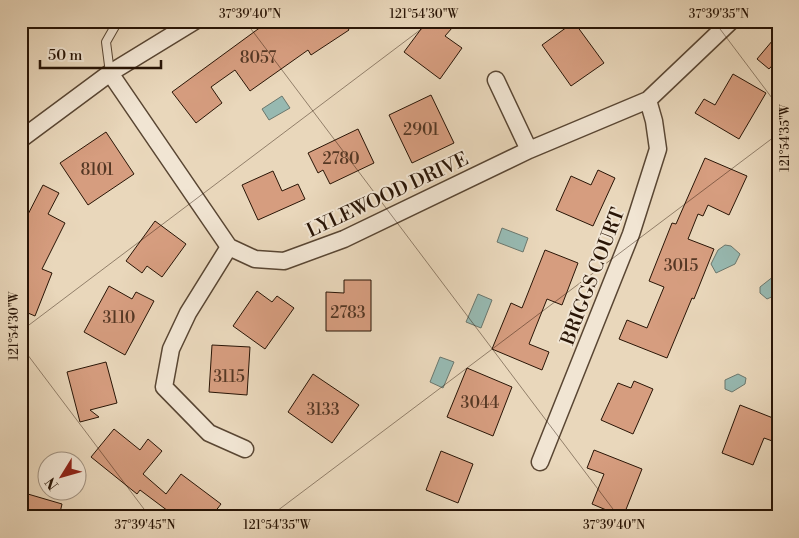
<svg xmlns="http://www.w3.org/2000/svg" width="799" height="538" viewBox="0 0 799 538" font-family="'Libre Bodoni',serif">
  <rect width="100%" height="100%" fill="#e9d7bb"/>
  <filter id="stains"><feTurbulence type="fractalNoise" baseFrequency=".004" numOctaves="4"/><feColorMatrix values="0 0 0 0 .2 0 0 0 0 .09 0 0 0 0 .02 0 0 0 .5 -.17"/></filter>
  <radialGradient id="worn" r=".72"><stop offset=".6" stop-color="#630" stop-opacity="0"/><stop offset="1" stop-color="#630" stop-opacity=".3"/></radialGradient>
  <path fill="#97b9b1" stroke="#6b776d" d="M282,96L290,108L269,120L262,109Z
    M502,228L528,238L523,252L497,242Z
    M725,245L731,246L740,254L735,264L716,273L711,264L718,250Z
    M774,276L778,277V294L767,299L760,293V287Z
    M478,294L492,300L481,328L466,322Z
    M440,357L454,362L443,388L430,382Z
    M738,374L746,378L745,384L732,392L725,389V380Z"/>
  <path fill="#d69d7f" stroke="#291506" d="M269,21H343L349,30L311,55L308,50L250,91L235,70L211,87L222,103L196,123L172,92Z
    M427,21H443L452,28L445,36L462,48L440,79L404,52Z
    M574,22L604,63L571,86L542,45Z
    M778,34V59L769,69L757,59Z
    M733,74L766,93L739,139L695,113L704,99L715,105Z
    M431,95L454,143L412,163L389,115Z
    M358,129L374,163L330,184L323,170L318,173L308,153Z
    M106,132L134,174L88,205L60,163Z
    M705,158L747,176L729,215L708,205L703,216L698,214L688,239L714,249L694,299L692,298L667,358L619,339L627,320L647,328L664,287L649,281L672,223L676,224Z
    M598,170L615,178L593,226L556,210L571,176L591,185Z
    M273,171L282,191L298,184L305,199L258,220L242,185Z
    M43,185L59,193L48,214L65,223L42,269L52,273L35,316L21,310V228Z
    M155,221L186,244L162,277L147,266L142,273L126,261Z
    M545,250L578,263L562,305L547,299L529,344L549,352L542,370L492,349L511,303L522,308Z
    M344,280H371V331H326V292L344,293Z
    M109,286L132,299L136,292L154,301L125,355L84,332Z
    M257,291L272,302L277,296L294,308L265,349L233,326Z
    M212,345L250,347L247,395L209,392Z
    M106,362L117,403L90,410L99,417L80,422L67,372Z
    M467,368L512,387L493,436L447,417Z
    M313,374L359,405L332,443L288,412Z
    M634,381L653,389L633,434L601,420L618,383L631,388Z
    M740,405L778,420V443L764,438L753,465L722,453Z
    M114,429L140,450L148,439L162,451L143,474L166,494L181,474L221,504L211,517H176L140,490L137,494L91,457Z
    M594,450L642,469L623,517L592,504L604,474L587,468Z
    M441,451L473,464L458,503L426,490Z
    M21,492L62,504L59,517H21Z"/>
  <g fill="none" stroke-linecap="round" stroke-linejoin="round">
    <defs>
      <path id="lane" d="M110,73L106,42L118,21"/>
      <path id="street" d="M110,73L229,247L255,259L284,261L344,239L529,150L648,100L731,21
        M496,80L529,150
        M21,139L110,73L195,21
        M229,247L188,313L171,349L164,387L209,433L245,449
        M540,462L631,234L658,149L654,121L648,100"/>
    </defs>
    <use href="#lane" stroke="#594633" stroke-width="10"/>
    <use href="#street" stroke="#594633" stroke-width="19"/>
    <use href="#lane" stroke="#f1e5d3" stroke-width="8"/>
    <use href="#street" stroke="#f1e5d3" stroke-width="16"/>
  </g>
  <path fill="none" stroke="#291506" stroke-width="1" stroke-opacity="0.45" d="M245,21L619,517M714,21L778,106M21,331L432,21M21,346L150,517M269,517L778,134M764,517L778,506"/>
  <g text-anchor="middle" stroke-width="4" stroke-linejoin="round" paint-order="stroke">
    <g font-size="16" fill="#543724">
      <text x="258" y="63">8057</text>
      <text x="421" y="135">2901</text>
      <text x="341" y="164">2780</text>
      <text x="97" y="175">8101</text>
      <text x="681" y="271">3015</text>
      <text x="348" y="318">2783</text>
      <text x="119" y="323">3110</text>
      <text x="229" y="382">3115</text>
      <text x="480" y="408">3044</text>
      <text x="323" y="415">3133</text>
    </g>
    <g font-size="19" fill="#291506" stroke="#f1e5d3">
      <text transform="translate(387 194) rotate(-25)" y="7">LYLEWOOD DRIVE</text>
      <text transform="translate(592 276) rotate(-69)" y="7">BRIGGS COURT</text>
    </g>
  </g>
  <rect width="799" height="538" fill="none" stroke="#e9d7bb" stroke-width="55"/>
  <g transform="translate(62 476) rotate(233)"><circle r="24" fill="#f1e5d3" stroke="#a19281"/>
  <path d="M0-4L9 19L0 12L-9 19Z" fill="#8f2418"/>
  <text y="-8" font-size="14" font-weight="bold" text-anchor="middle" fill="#291506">N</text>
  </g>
  <path d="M40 60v8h121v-8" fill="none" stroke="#291506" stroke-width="2.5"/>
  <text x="48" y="60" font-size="15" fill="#291506" stroke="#f1e5d3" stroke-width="4" paint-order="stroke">50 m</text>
  <rect x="28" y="28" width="744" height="482" fill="none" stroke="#291506" stroke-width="2"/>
  <g font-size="12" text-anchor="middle" fill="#291506">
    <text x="250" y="18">37°39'40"N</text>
    <text x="424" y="18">121°54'30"W</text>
    <text x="719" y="18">37°39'35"N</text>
    <text transform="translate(785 138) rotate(-90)" y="4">121°54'35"W</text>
    <text transform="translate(14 326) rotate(-90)" y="4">121°54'30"W</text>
    <text x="145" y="529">37°39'45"N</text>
    <text x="277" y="529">121°54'35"W</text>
    <text x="614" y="529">37°39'40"N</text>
  </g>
  <rect width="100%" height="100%" filter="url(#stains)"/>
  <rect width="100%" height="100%" fill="url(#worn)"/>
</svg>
